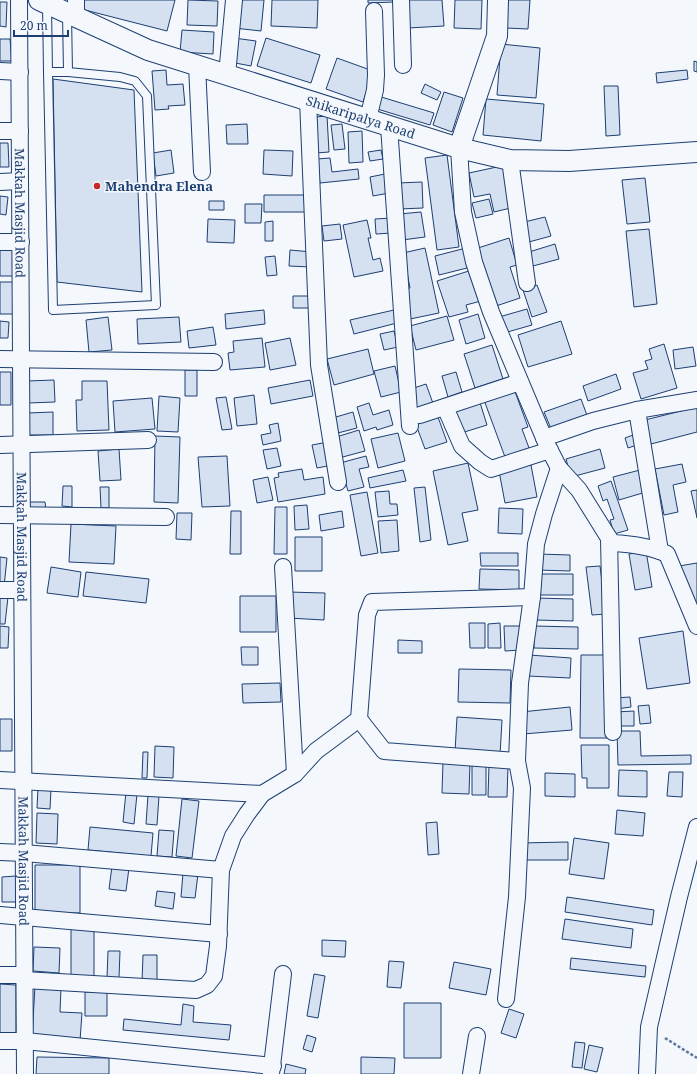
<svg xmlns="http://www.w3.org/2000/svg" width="697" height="1074" viewBox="0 0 697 1074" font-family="'Noto Serif',serif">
  <rect width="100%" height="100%" fill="#f4f7fb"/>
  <path fill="#d5e0f0" stroke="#1d3f73" d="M83,0H175L167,31L81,9Z
    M188,0L218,1L217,26L187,25Z
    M237,0H264L261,31L234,28Z
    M272,0H318L317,28L271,26Z
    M368,0H394V2L368,3Z
    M406,0H442L444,26L408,28Z
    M455,0H482L481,29L454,28Z
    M508,0H530L528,29L506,28Z
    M0,2H7L6,27L0,26Z
    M182,30L214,32L213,54L180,52Z
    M234,38L256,41L251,66L230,62Z
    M266,38L320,55L311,83L257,66Z
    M0,39H10L12,61H0Z
    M501,44L540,48L536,98L497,95Z
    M337,58L373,71L363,102L326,89Z
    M694,61L697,62V72L694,71Z
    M166,70L167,85L183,84L185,105L168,106L169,109L155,110L152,71Z
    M687,70L688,79L657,83L656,73Z
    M53,79L134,90L142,292L57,282Z
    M425,84L441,92L437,100L421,93Z
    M604,86H618L620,135L606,136Z
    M444,92L463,98L452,132L433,125Z
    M378,96L434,113L430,125L374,108Z
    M486,99L544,104L541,141L483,135Z
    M327,116L329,152L316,153L315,117Z
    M247,124L248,144H227L226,125Z
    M342,124L345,149L334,150L331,125Z
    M362,131L363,162L349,163L348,132Z
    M0,143H8L9,167H0Z
    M171,150L174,173L156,176L153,153Z
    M264,150L293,151L292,176L263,174Z
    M381,150L383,159L370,161L368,152Z
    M447,155L459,247L437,250L425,158Z
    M330,158L332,172L358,169L359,179L320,183L317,159Z
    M506,165L515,207L494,212L490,194L474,197L469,173Z
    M385,174L389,193L373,196L370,177Z
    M645,178L650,222L627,224L622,180Z
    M422,182L423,208L399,209L398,183Z
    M264,195H310V212H264Z
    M0,196L8,197L6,215L0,214Z
    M489,199L493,214L476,218L472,203Z
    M209,201H224V210H209Z
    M245,204H262L261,223H245Z
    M421,212L425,237L402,240L399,214Z
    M545,217L551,236L525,243L520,223Z
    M391,218L392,233L376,234L375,219Z
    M208,219L235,220L234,243L207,242Z
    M367,220L371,238H368L373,260L380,258L383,271L354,277L343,225Z
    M273,221V241H265V222Z
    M340,224L342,239L324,241L322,226Z
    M649,229L657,304L634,307L626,231Z
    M509,238L517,265L510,267L520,298L496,306L478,248Z
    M555,244L559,259L533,266L529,252Z
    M425,248L439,313L410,319L404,290L410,288L403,253Z
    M466,248L471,267L439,275L435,256Z
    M0,250H13V276H0Z
    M290,250L312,252L311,267L289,266Z
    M275,256L277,275L267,276L265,257Z
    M472,270L481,301L466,305L468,312L449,317L437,281Z
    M0,282H13L14,314H0Z
    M537,285L547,312L532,317L523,290Z
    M293,296H313V308H293Z
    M527,309L532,325L504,333L499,317Z
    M264,310L265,324L226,329L225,314Z
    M394,310L397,323L354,334L350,320Z
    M478,314L485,338L466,344L459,320Z
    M447,316L454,340L416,350L410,326Z
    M108,317L112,350L89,352L86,320Z
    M179,317L181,342L138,344L137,319Z
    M0,321L9,322L8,338H0Z
    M561,321L572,354L528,367L518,335Z
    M213,327L216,345L189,348L187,331Z
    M394,331L398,347L384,350L380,334Z
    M262,338L265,367L230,370L228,353L234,352L233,341Z
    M290,338L296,365L270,370L265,343Z
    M664,344L677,388L641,399L633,373L648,369L645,361L652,359L649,349Z
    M492,345L503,379L475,388L464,354Z
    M693,347L696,366L675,369L673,350Z
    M368,349L374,374L334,385L327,359Z
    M395,366L401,392L381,397L374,371Z
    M185,370H197V396H185Z
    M0,372H11V405H0Z
    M456,372L462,392L448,397L442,376Z
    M616,374L621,389L588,401L583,386Z
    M54,380L55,402L28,403L27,381Z
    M310,380L313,396L271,404L268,388Z
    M82,381H107L109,430L77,431L76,400H82Z
    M426,384L447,442L425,449L408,403V390Z
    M514,389L528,427L522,429L529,448L505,457L484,400Z
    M477,393L487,425L458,434L449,402Z
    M254,395L257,424L237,426L234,398Z
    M159,396L180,398L178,432L157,431Z
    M226,397L232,429L222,430L216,398Z
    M152,398L155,429L115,432L113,401Z
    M581,399L588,418L552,431L544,412Z
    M369,403L373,415L389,410L393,425L377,430L376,427L364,431L357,407Z
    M697,407V432L651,444L645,420Z
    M53,412V435H29L28,413Z
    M353,412L357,428L334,434L329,419Z
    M278,423L281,441L263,445L261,435L271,433L269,425Z
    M359,430L365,451L339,458L333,438Z
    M398,433L405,461L378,468L371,439Z
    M636,434L640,444L628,448L625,438Z
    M155,436L180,437L178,503L154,502Z
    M328,442L333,465L317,468L312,445Z
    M277,448L281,466L267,469L263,450Z
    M119,449L121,480L100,481L98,451Z
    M600,449L605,468L571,477L566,459Z
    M227,456L230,506L202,507L198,457Z
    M366,456L369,467L359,469L364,487L348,491L340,463Z
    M468,463L478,510L462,513L468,541L448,545L433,471Z
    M682,464L686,482L673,485L678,512L664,515L655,469Z
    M531,465L537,497L505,503L499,471Z
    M302,469L304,480L323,477L325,494L278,502L274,478L279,477L278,473Z
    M403,470L406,481L370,488L368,478Z
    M640,470L646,492L619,500L613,477Z
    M268,477L273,500L257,503L253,480Z
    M611,481L628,530L614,534L610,520L614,519L607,499L603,501L598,486Z
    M63,486H72V507L62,506Z
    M100,487H109V508H101Z
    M425,487L431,540L420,542L414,488Z
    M697,490V518L691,491Z
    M389,491L390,504H397L398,515L378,517L375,492Z
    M367,492L378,553L361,556L350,495Z
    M27,502H45L46,510H27Z
    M307,505L309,529L295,530L294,506Z
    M275,507H287V554H274Z
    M499,508L523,509L522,534L498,533Z
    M231,511H241V554H230Z
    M342,511L344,527L321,531L319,515Z
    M177,513H192L191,540L176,539Z
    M397,520L399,551L381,553L378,521Z
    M71,524L116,526L114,564L69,562Z
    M295,537H322V571H295Z
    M646,551L652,587L635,590L629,554Z
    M480,553H518V566H481Z
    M538,554L570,555V571L537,570Z
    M0,557L7,558L4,587L0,586Z
    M697,563V621L679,566Z
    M600,566L606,614L592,615L586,567Z
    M51,567L81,572L78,597L47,593Z
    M480,569L519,570V590L479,589Z
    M86,572L149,579L146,603L83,596Z
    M536,574H573V595H536Z
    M288,592L325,593L324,620L288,618Z
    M0,596L8,597L5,624H0Z
    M240,596H276V632H240Z
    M536,598L573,599V621L536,620Z
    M469,623H485V648H470Z
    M500,623L501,648H488V624Z
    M0,626L9,627L8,648H0Z
    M504,626H520L521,650L505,651Z
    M534,626L578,627V649L534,648Z
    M683,631L690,683L647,689L639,638Z
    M398,640L422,641V653H398Z
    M241,647H258V665H242Z
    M529,655L571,658L570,678L528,676Z
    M581,655H610L609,738H580Z
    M459,669L511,670L510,703L458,702Z
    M280,683L281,702L243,703L242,684Z
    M630,697L631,707L616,709L615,698Z
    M649,705L651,723L640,724L638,706Z
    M570,707L572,730L523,734L521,712Z
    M634,711V726H616L615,712Z
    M457,717L502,720L500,755L455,752Z
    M0,719H12V751H0Z
    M617,731H640L641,756L691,755V764L618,765Z
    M581,745H609V788H587V778H582Z
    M155,746L174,747L173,778L154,777Z
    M143,752H148L147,778H142Z
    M443,761L470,762L469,794L442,793Z
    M472,765H486V795H472Z
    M489,765L508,766L507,797H488Z
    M619,770L647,771V797L618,796Z
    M669,772H683L682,797L667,796Z
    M545,773L575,774V797L545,796Z
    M38,788L51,789L50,809L37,808Z
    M126,792L137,794L134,824L123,822Z
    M148,795L159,796L157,825L146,824Z
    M182,799L199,801L192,858L176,856Z
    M617,810L645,813L643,836L615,834Z
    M37,813L58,814L57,844L36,843Z
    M437,822L439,854L428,855L426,823Z
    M90,827L153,833L151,856L88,850Z
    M159,830L174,831L172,857L157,856Z
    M574,838L609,843L604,879L569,874Z
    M568,842V860H520V843Z
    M35,865H80V913H35Z
    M112,866L129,868L126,891L109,889Z
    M183,873L198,874L195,898L181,897Z
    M16,876V902H2V877Z
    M157,891L175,893L173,909L155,906Z
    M567,897L654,910L652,925L565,912Z
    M565,919L633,929L631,948L562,939Z
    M71,927H94V978L71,977Z
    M322,940L346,941L345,957L322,956Z
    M34,947L60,948L59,973L33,971Z
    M108,951H120L119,978H107Z
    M143,955H157V982H142Z
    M571,958L646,966L645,977L570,969Z
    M389,961L404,962L401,988L387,987Z
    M454,962L491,969L486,995L449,988Z
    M314,974L325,976L318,1018L307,1016Z
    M0,984L16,985V1033H0Z
    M35,986L61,988L60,1012L82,1013L80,1041L32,1038Z
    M85,992H107V1016H85Z
    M404,1003H441V1058H404Z
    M183,1004L194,1006L193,1022L231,1025L229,1040L123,1030L124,1019L181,1025Z
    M509,1009L524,1014L516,1038L501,1033Z
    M307,1035L316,1038L312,1052L303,1049Z
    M575,1042L585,1043L582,1068L572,1067Z
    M589,1045L603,1048L597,1072L584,1069Z
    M37,1057L109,1058V1074H36Z
    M361,1057L395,1058L394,1074H361Z
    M286,1064L306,1069L305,1074H284Z"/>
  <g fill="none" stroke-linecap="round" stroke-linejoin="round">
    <defs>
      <path id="service" d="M47,5L48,72
        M67,14L68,72L120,77L135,81L147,96L156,305L53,310L48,72H68"/>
      <g id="minor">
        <path id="s1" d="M19,0L25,1074"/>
        <path d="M401,0L403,65"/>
        <path d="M76,17V0"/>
        <path d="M197,65L202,172"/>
        <path d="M0,71L20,72"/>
        <path d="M227,75L234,0"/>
        <path d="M308,100L319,365L338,482"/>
        <path d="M368,119L375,90L376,75L374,11"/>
        <path d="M389,126L410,426"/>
        <path d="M0,131H20"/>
        <path d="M459,148L463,212L474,262L491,312L547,445L559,468L579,490L612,543C631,544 650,546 667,554L697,626"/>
        <path d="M510,160L527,283"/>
        <path d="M0,182L20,181"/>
        <path d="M0,242H21"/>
        <path d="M0,359L214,362"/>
        <path d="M445,407L462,446L480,462L491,469L550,450"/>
        <path d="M637,410L660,551"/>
        <path d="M420,415L520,382"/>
        <path d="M544,438L593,421L637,410L697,400"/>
        <path d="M0,445L148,440"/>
        <path d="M0,515L166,517"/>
        <path d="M609,538L613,732"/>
        <path d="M283,567L295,774"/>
        <path d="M0,590H22"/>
        <path d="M359,719L384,751L517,761"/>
        <path d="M0,780L262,794"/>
        <path d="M0,852L24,853L221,870"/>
        <path d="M0,915L219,934"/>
        <path d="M0,975H24"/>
        <path d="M24,980L196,990L207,985L214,976L218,946L221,870L233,836L247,814L262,794L295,774L316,751L359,719L367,615L372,602L532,597"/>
        <path d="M506,999L517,897L522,788L517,761L520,683L532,597L536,544L544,514L559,468"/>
        <path d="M0,1041H25L273,1066"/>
        <path d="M271,1074L283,974"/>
        <path d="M471,1074L477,1036"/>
        <path d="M647,1074L649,1027L679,897L697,827"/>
      </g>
      <g id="tertiary">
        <path id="s2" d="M39,0L148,50L459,148L510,160L569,161L697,152"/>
        <path d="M459,148L497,36L498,0"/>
      </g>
    </defs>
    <use href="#service" stroke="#1d3f73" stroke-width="10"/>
    <use href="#minor" stroke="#1d3f73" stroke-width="18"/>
    <use href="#tertiary" stroke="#1d3f73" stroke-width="22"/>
    <path stroke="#5e769c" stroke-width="2.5" stroke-dasharray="3 2" stroke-linecap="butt" d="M665,1038L697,1058"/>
    <use href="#service" stroke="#f4f7fb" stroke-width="8"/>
    <use href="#minor" stroke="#f4f7fb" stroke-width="16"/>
    <use href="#tertiary" stroke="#f4f7fb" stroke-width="20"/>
  </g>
  <circle fill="#c62828" stroke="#f4f7fb" stroke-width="1.5" cx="97" cy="186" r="4"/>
  <g text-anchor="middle" stroke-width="3" stroke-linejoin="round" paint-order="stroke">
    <g font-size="13" fill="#1d3f73" stroke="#f4f7fb">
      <text dy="5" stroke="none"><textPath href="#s2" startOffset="343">Shikaripalya Road</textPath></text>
      <text dy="5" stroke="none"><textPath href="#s1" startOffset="213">Makkah Masjid Road</textPath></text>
      <text dy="5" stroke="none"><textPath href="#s1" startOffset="537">Makkah Masjid Road</textPath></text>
      <text dy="5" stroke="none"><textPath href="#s1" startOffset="861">Makkah Masjid Road</textPath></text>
    </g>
    <g font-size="13" font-weight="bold" fill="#1d3f73" stroke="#f4f7fb" text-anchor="start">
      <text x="105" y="191">Mahendra Elena</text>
    </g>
  </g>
  <path d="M14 30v6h54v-6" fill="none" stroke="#1d3f73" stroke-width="2"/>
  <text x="20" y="30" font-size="12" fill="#1d3f73" stroke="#f4f7fb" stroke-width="3" paint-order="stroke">20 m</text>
</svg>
